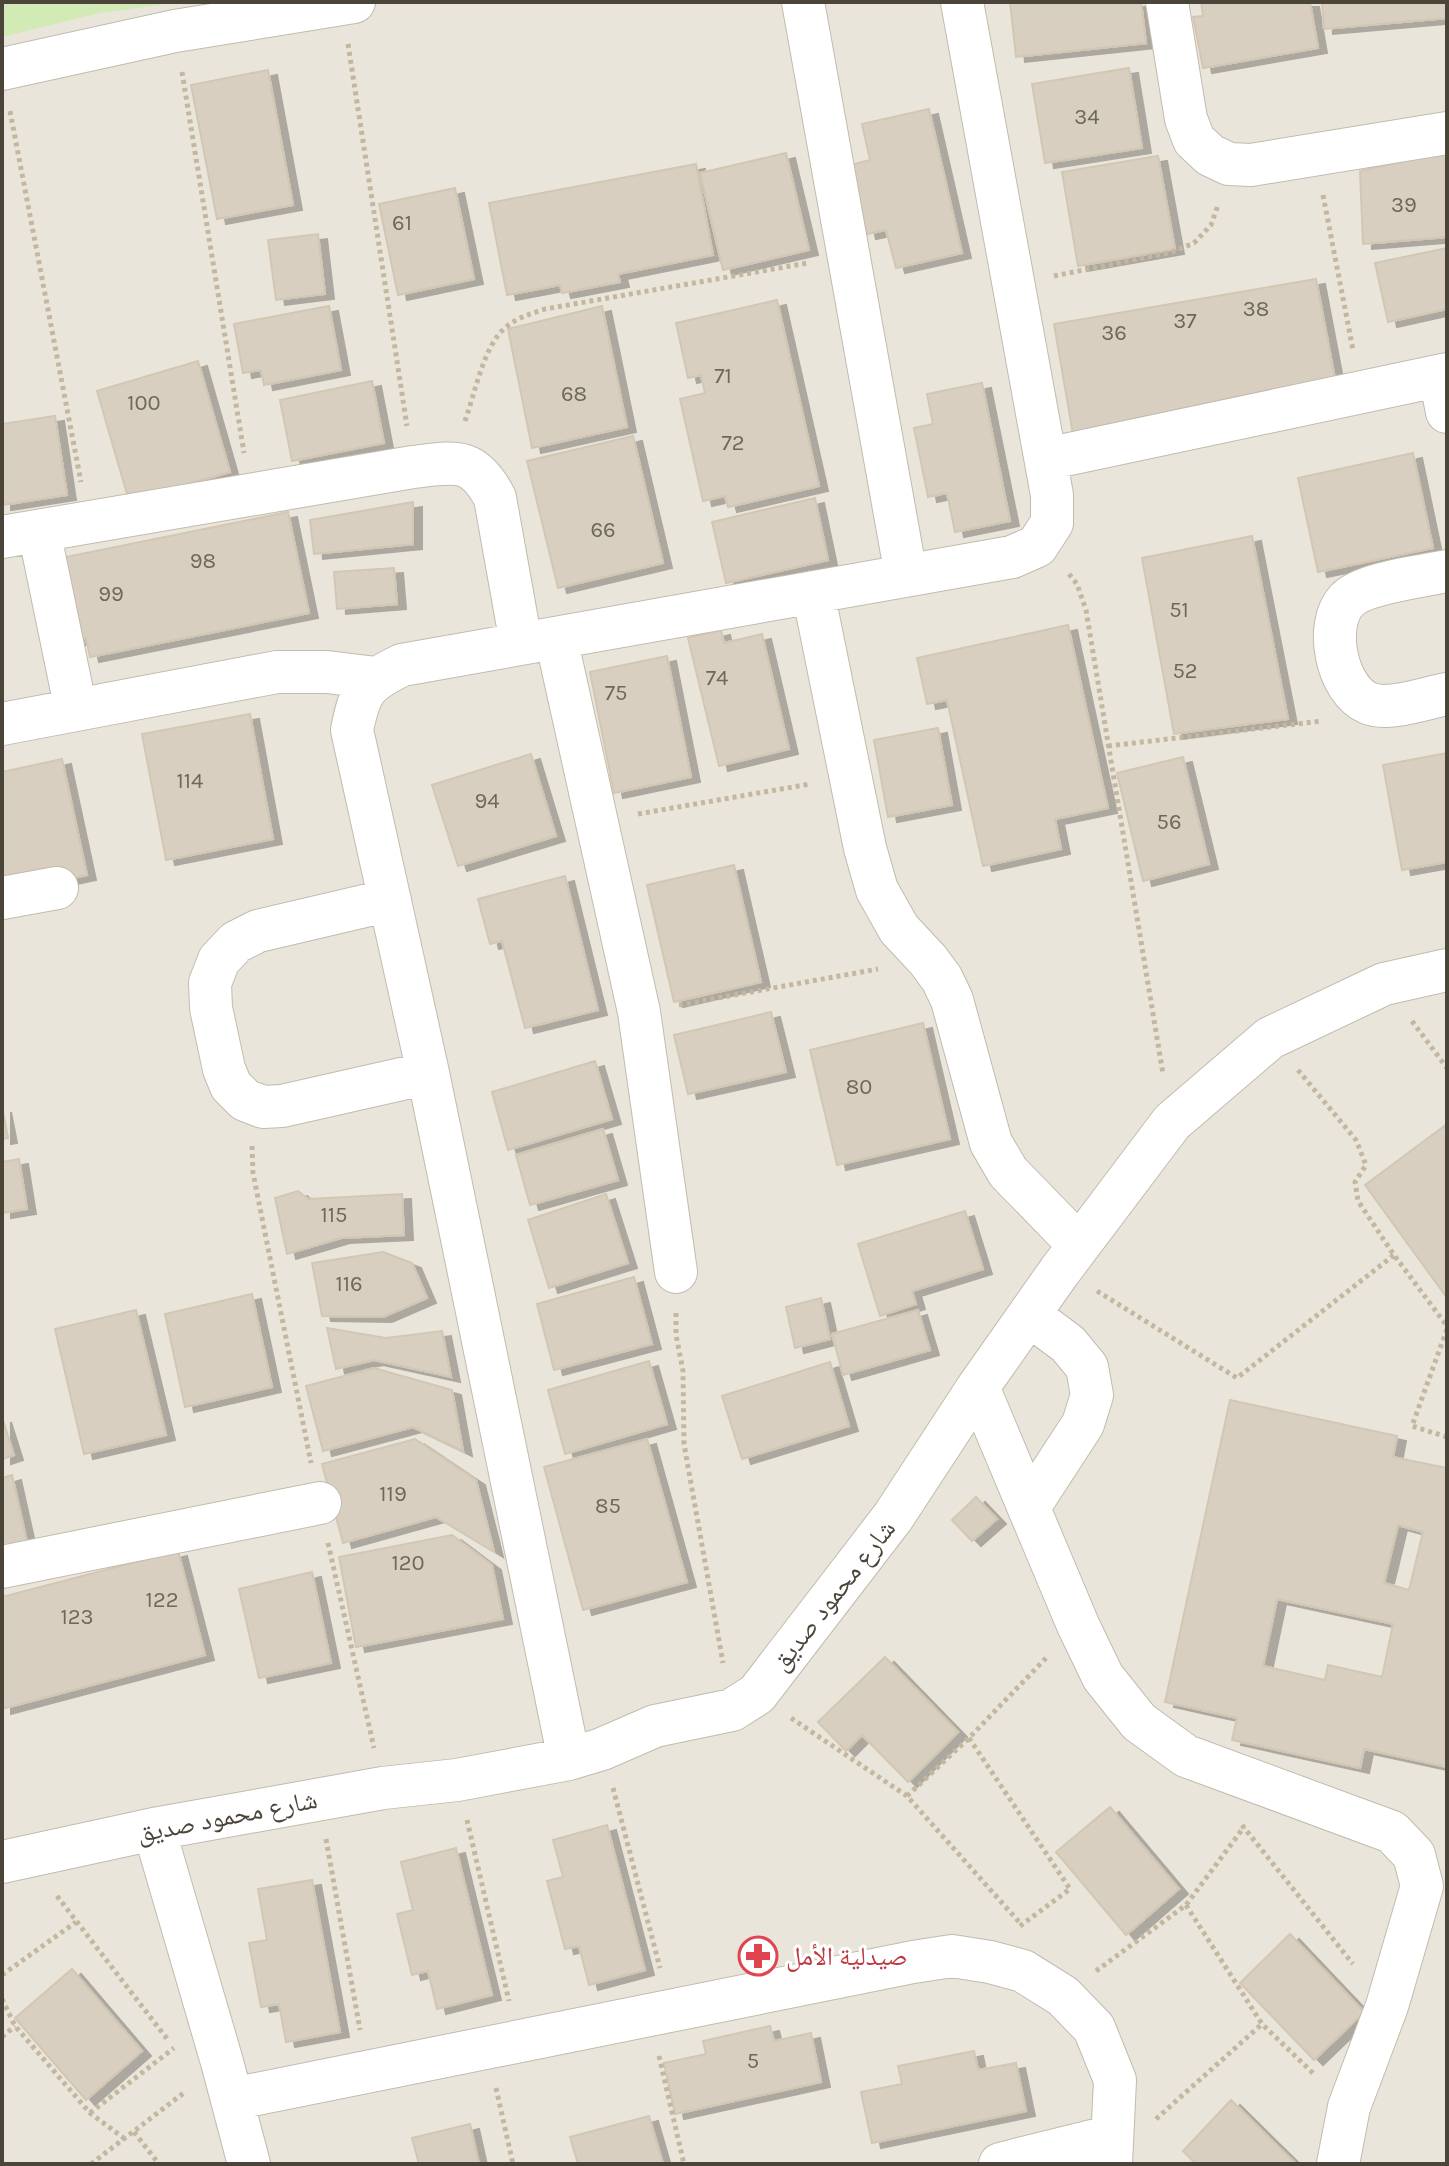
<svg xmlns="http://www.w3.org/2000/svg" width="1449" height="2166" viewBox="0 0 1449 2166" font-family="Karla,'Noto Naskh Arabic',sans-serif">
  <defs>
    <filter id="shadow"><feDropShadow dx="9" dy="5" stdDeviation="0" flood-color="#0004"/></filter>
  </defs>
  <rect width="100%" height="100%" fill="#f6f3ec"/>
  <path fill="#eae5da" d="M2,2H1447V2164H2Z"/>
  <path fill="#d2eab5" d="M2,2H181L100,13L2,37Z"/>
  <path fill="#d8cfc1" stroke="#d3c7b4" stroke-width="2" fill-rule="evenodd" filter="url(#shadow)" d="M1010,2H1141L1146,43L1016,57Z
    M1201,2H1310L1318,48L1203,68L1193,17L1203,16Z
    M1322,2H1447V18L1324,29Z
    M1129,68L1142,148L1045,163L1032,84Z
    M268,70L293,205L217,219L191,85Z
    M929,109L962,253L896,268L886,230L867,234L851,165L870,160L862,124Z
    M1447,152V237L1363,244L1360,171Z
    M786,153L809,250L723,270L700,173Z
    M1158,156L1175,249L1078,266L1062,172Z
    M696,164L713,255L618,274L620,282L562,293L560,285L507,295L489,203Z
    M455,188L474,279L398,295L379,204Z
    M318,234L325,294L276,300L268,240Z
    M1447,248V309L1388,322L1375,263Z
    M1316,279L1336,384L1074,440L1054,324Z
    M777,300L819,486L728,507L725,496L703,501L680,399L705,393L701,375L688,378L676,323Z
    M329,306L341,370L264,385L261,370L243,373L234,324Z
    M602,306L627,427L532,448L508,329Z
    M198,361L230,472L129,501L97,391Z
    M372,381L384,443L292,461L280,400Z
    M982,383L1010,521L955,532L947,493L928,497L914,428L933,424L927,394Z
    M55,416L67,495L2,505V424Z
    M633,436L663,563L558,588L527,461Z
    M1413,453L1433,548L1318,572L1298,478Z
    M815,498L828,560L726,583L712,522Z
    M413,502V544L314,554L310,520Z
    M288,512L309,613L90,657L86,638L77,640L61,558Z
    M1252,536L1288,719L1174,734L1142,558Z
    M394,568L397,604L337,609L334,572Z
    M1068,625L1108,808L1055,819L1061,849L983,866L947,700L927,704L917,658Z
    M721,630L724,643L762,634L789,749L719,766L688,638Z
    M667,656L691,777L614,793L590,672Z
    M250,714L273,839L166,860L142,734Z
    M938,728L952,805L888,817L874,740Z
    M1447,753V862L1402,870L1383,765Z
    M531,754L556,836L458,866L432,785Z
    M1183,757L1209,864L1143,881L1117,773Z
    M62,759L87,875L2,893V772Z
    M734,865L761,982L674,1002L647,885Z
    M565,876L598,1010L525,1028L502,941L490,944L478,899Z
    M771,1012L786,1072L688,1094L674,1035Z
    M923,1023L950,1139L837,1165L810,1050Z
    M595,1061L612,1119L508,1150L492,1092Z
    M2,1107L8,1138L2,1139Z
    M1447,1124V1298L1365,1185Z
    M603,1129L618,1180L530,1205L516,1155Z
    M19,1159L27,1209L2,1213V1162Z
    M298,1191L308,1199L402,1194L404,1235L341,1238L287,1254L275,1198Z
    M606,1194L628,1263L549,1288L528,1220Z
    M965,1211L983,1269L912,1291L916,1304L880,1316L858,1244Z
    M383,1252L412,1263L427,1298L383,1317L322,1316L312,1263Z
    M634,1277L652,1344L554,1370L537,1304Z
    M252,1294L272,1387L185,1407L165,1314Z
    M821,1298L830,1339L795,1348L786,1307Z
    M136,1310L166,1435L84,1454L55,1329Z
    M918,1310L930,1350L843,1375L832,1334Z
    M327,1328L386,1338L442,1331L451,1377L374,1360L336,1369Z
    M649,1361L667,1424L565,1454L548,1390Z
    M830,1362L849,1426L742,1459L722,1396Z
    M374,1368L452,1390L463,1451L413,1427L323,1451L306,1386Z
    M1230,1400L1397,1436L1393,1457L1447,1468V1767L1364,1749L1360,1768L1232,1740L1237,1718L1165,1702ZM1398,1525L1423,1532L1409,1590L1384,1583ZM1277,1599L1393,1624L1382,1677L1328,1665L1325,1680L1263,1666Z
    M2,1417L14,1455L2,1459Z
    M415,1439L476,1480L494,1552L436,1517L343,1543L322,1464Z
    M647,1439L687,1582L583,1610L544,1467Z
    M12,1475L27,1542L2,1548V1478Z
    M976,1497L997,1519L972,1541L952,1520Z
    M452,1535L492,1565L503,1619L356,1647L339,1557Z
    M178,1551L205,1655L2,1709V1597Z
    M312,1572L331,1663L259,1678L239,1589Z
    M885,1657L958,1732L908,1782L862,1735L846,1751L818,1722Z
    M1110,1807L1179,1889L1126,1935L1056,1852Z
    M607,1825L645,1970L589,1985L579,1946L565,1949L547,1881L563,1877L553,1840Z
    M456,1848L492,1995L437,2009L428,1971L412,1975L397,1914L413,1910L401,1862Z
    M312,1880L340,2032L286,2042L279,2004L261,2007L249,1943L267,1940L258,1889Z
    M1290,1934L1364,2012L1314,2060L1240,1983Z
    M72,1969L142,2051L86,2100L15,2018Z
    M770,2026L774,2041L811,2033L821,2082L675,2114L664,2063L706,2054L703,2041Z
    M974,2051L978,2070L1016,2063L1026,2111L872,2143L861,2092L902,2084L898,2066Z
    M1231,2100L1296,2164H1196L1183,2151Z
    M649,2116L663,2164H578L570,2137Z
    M470,2124L479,2164H419L412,2138Z"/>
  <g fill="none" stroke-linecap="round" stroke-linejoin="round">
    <defs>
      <path id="minor" d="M803,2L906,575
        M1167,2L1186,119L1194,140L1210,155L1229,164L1251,165L1447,133
        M2,69L175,31L354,2
        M1440,376L1447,412
        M1046,459L1447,374
        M39,531L76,710
        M2,537L413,467C455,462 473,456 495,498L521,643
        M1447,571C1423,576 1363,583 1347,600C1323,625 1337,690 1368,703C1388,712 1425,698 1447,694
        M813,592L865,848L877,890L899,929L928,960L942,979L952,1000L991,1143L1008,1172L1079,1245
        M556,638L639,1012L676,1272
        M2,724L277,672H327L376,678
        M2,898L57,888
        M390,900L258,931L236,942L219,960L210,983L211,1008L224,1069L231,1086L245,1100L263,1107L282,1106L428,1073
        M1029,1315L1068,1344L1087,1367L1092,1395L1083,1424L1029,1507
        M978,1387L1078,1625L1103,1677L1139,1722L1186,1756L1392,1832L1414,1855L1422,1886L1387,2006L1349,2107L1338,2164
        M2,1567L320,1503
        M569,1759L428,1073L352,730C360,690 365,683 402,665L1012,557L1037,546L1052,523V495L962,2
        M154,1829L222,2062L249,2164
        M2,1862L154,1829L383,1788L457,1780L569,1759L602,1749L655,1726L732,1710L757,1694L893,1517L978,1387L1059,1272L1172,1122L1270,1038L1384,984L1447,970
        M232,2099L913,1962L952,1956L990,1962L1023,1971L1063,1996L1094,2028L1115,2080L1111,2164
        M1000,2164L1112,2136"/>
    </defs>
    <use href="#minor" stroke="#c2bbae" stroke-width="44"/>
    <path stroke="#c4b79f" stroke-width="5" stroke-dasharray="4 4" stroke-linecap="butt" d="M348,44L407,426
      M182,72L244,453
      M10,111L81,482
      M1323,195L1353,350
      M1054,276L1172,252L1194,243L1211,225L1218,205
      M465,421C475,394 483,347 505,328C516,318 530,314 545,309L808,263
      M1069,574L1077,584L1086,610L1163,1074
      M1108,746L1322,721
      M638,814L810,784
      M679,1005L878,969
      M1412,1021L1447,1068
      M1298,1070L1356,1140L1366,1165L1355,1182L1358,1201L1394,1255L1447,1326
      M252,1146L253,1173L311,1463
      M1097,1291L1237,1378L1394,1255
      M676,1313V1335L683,1371L684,1444L723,1663
      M1447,1329L1412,1426L1447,1437
      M328,1543L374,1748
      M791,1718L907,1796L1020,1923
      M969,1738L1070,1889L1020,1926
      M613,1788L660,1968
      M907,1796L969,1738L1047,1657
      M467,1820L509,2001
      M1242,1825L1353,1964
      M326,1839L360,2030
      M57,1896L168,2040
      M1186,1905L1262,2024L1315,2075
      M1096,1971L1186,1905L1244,1827
      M2,1975L76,1922
      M2,1999L15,2026L90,2113L125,2139
      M2,2037L15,2026
      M659,2056L684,2164
      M496,2088L513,2164
      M90,2113L174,2048
      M1156,2119L1262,2024
      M134,2132L159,2164
      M91,2164L185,2092"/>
    <use href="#minor" stroke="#fff" stroke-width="42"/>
  </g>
  <defs>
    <symbol id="pharmacy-ring" viewBox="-11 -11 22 22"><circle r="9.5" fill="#fff" stroke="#e0444e" stroke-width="1.5"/><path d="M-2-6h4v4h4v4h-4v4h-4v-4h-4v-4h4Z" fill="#e0444e"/></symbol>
  </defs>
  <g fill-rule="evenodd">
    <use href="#pharmacy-ring" x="736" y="1934" width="44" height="44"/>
  </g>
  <g text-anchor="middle" stroke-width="6" stroke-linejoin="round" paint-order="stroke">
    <g font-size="22" fill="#6e675b">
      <text x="1087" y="124">34</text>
      <text x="1404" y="212">39</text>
      <text x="402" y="230">61</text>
      <text x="1256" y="316">38</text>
      <text x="1185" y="328">37</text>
      <text x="1114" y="340">36</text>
      <text x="723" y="383">71</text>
      <text x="574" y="401">68</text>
      <text x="144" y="410">100</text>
      <text x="733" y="450">72</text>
      <text x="603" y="537">66</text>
      <text x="203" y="568">98</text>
      <text x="111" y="601">99</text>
      <text x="1179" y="617">51</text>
      <text x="1185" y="678">52</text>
      <text x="717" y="685">74</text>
      <text x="616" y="700">75</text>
      <text x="190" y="788">114</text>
      <text x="487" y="808">94</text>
      <text x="1169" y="829">56</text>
      <text x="859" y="1094">80</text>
      <text x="334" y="1222">115</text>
      <text x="349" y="1291">116</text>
      <text x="393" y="1501">119</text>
      <text x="608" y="1513">85</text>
      <text x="408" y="1570">120</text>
      <text x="162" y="1607">122</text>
      <text x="77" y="1624">123</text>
      <text x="753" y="2068">5</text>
    </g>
    <g font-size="26" fill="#4b4439" stroke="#fff">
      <text transform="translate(833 1595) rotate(-52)" y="9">شارع محمود صديق</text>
      <text transform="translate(227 1816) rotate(-11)" y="9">شارع محمود صديق</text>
    </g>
    <g font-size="26" fill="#be3a42" stroke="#fff" text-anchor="start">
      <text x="786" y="1965">صيدلية الأمل</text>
    </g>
  </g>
  <rect width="1449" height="2166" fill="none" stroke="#4b4439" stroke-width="8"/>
</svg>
